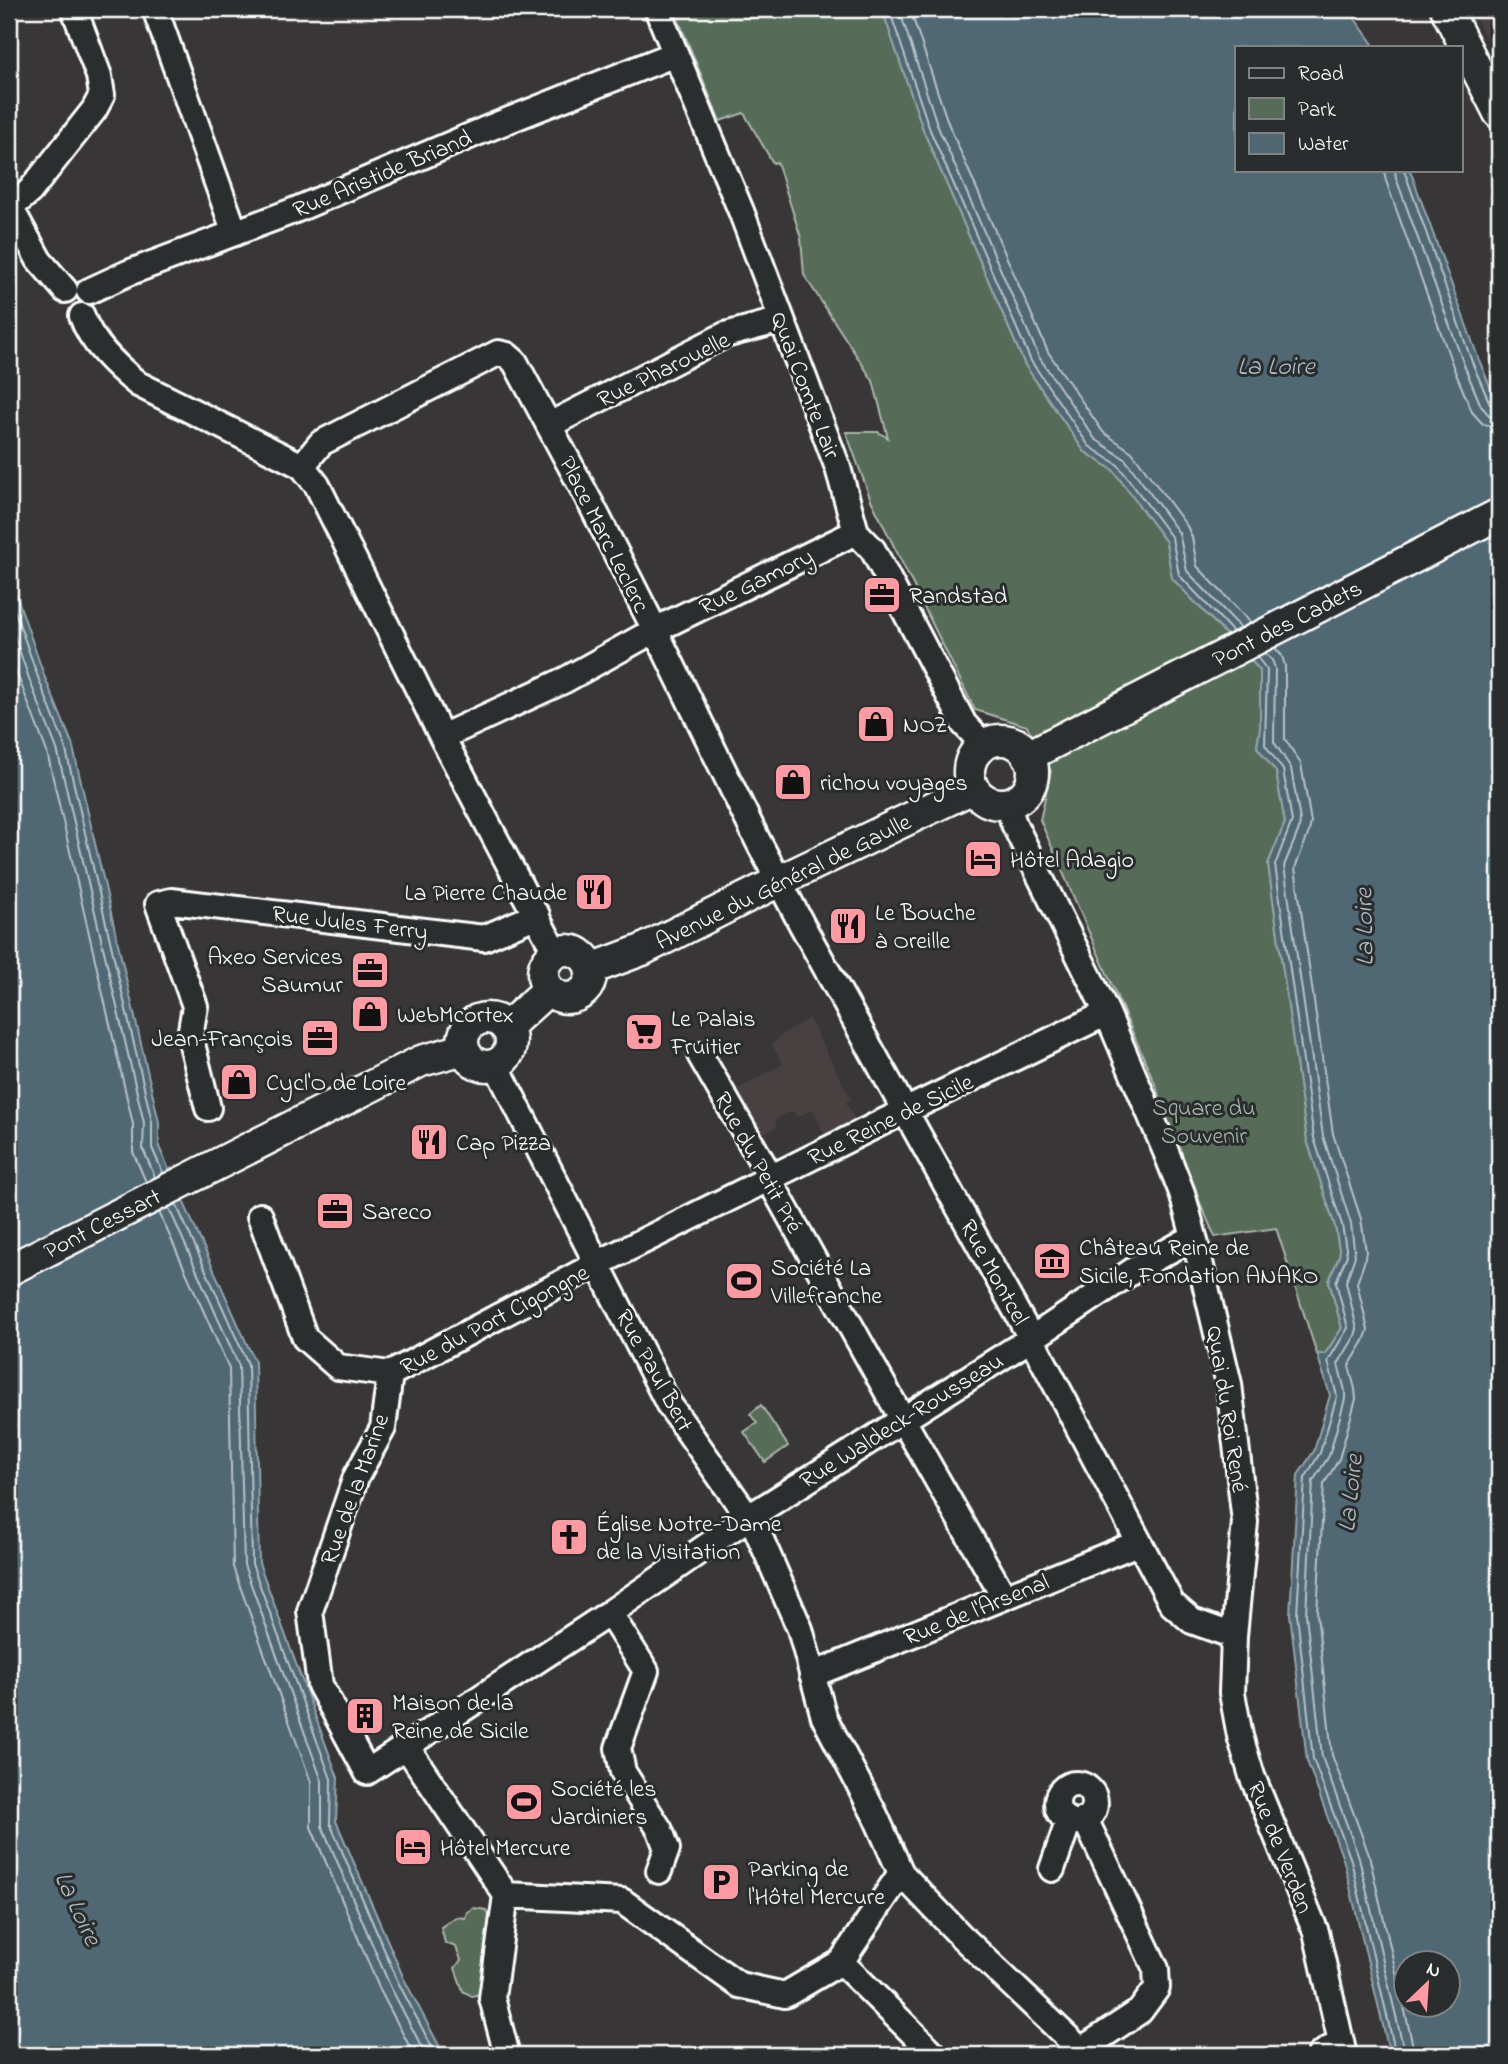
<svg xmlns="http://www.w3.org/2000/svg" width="1508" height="2064" viewBox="0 0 1508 2064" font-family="'Indie Flower',sans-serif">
  <rect width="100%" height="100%" fill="#383637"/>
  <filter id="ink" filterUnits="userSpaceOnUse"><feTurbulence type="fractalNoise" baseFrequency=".0143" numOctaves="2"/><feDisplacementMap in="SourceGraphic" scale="14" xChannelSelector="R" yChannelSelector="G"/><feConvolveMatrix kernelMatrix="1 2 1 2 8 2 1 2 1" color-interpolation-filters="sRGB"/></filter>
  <g filter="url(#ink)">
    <path fill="#484142" d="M1471,9H1499V63Z
      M809,1018L851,1099L846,1102L856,1122L825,1136L813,1110L797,1117L793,1111L775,1120L777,1127L763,1134L736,1090L783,1064L772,1045L780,1036Z"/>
    <path fill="#566c58" stroke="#aab6ac" stroke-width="2" d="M674,9H882L924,132L1025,365L1084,451L1113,470L1166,542L1172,578L1260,670V729L1257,747L1276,772L1285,823L1268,864L1307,1140L1335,1226L1340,1254L1329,1281L1342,1328L1325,1354H1317L1276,1228L1215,1237L1169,1132L1156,1086L1040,820L1051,771L1027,726L975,710L871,500L846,432H878L888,438L873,381L804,275L801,238L777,162L773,163L744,113L720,121Z
      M761,1405L788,1446L765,1462L744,1432L757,1423L750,1414Z
      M474,1908L486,1910L490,1917V1922L485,1993L472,1996L463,1991L455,1968L461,1960L456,1947L445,1943L441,1927L456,1917L465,1918L467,1912Z"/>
    <path fill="#4f6773" stroke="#95a4ab" stroke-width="2" fill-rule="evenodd" d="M882,9H1348L1375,47H1237V170H1410L1479,360L1499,408V2055H1390L1344,1862L1307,1761L1290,1614L1298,1475L1314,1451L1330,1395L1317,1354H1325L1342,1328L1329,1281L1340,1254L1335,1226L1307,1140L1268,864L1285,823L1276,772L1257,747L1260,729V670L1172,578L1166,542L1113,470L1084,451L1025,365L924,132ZM1406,1962H1448V2004H1406Z
      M9,574L45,678L72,743L159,1122V1147L255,1362L259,1563L338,1778L336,1821L404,1979L444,2055H9Z"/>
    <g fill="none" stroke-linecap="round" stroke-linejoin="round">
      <path stroke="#b9c2c7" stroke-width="2" d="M889,9L930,130L1031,361L1089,446L1118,465L1172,538L1179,575L1233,632
        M899,9L938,127L1039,357L1095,439L1125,459L1179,533L1187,571L1241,628
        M910,9L948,123L1048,352L1103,432L1132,452L1187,526L1192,537L1197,566L1251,623
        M1384,170L1386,181L1454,369L1472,412L1483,424L1499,427
        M1395,170L1396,178L1464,365L1481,406L1489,415L1499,417
        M1404,170L1472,362L1490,404L1494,407L1499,408
        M9,595L39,680L65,746L152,1122V1148L163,1173
        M9,621L31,684L57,749L144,1123L143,1149L155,1177
        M1275,648L1282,656L1285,666V739L1301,764L1311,822L1309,832L1295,868L1333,1134L1361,1219L1366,1251L1364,1263L1357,1283L1368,1330L1364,1341L1349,1366L1355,1389L1356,1399L1339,1459L1324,1484L1317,1614L1332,1755L1369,1855L1415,2055
        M9,653L47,752L133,1124V1152L146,1182
        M1265,653L1272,660L1275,668L1274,742L1291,768L1300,820L1299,829L1284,866L1323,1136L1351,1224L1355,1256L1346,1282L1357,1329L1355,1336L1338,1364L1345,1391V1399L1329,1456L1313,1481L1306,1614L1322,1757L1359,1858L1405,2055
        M1257,657L1267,670L1265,745L1283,770L1292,821L1275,865L1314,1138L1342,1225L1347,1255L1336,1282L1348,1328L1328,1361L1337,1396L1320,1453L1305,1478L1297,1614L1313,1759L1351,1860L1396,2055
        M176,1204L248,1364L252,1564L331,1779L330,1823L398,1982L436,2055
        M169,1208L239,1366L244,1565L322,1781V1826L390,1986L426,2055
        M159,1212L229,1368L233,1567L311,1782V1827L380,1990L414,2055"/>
      <defs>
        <path id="minor" d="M155,9L235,233
          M657,9L741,211L838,468L856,532L873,550L964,724L984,745
          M9,205L39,260L65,290
          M10,208L30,191L94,110L102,95L99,76L74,9
          M89,291L128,273L293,211L484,130L675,54
          M82,316C91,343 116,366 138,384L302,466L317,485L442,737L555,952
          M550,427L561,419L725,335L781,320
          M302,466L321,443L498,353L507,355L515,362L592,506L655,630L565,680L442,737
          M856,532L655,630L758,841L802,925L1031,1338L1172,1604L1192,1621L1234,1636
          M1007,803L1014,824L1107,1013L1166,1152L1182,1193L1194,1237L1229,1384L1245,1522L1234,1636L1232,1693L1240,1736L1252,1776L1316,1932L1344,2055
          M700,1055L766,1169L774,1188L895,1406L1004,1597
          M496,1065L668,1403L756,1528L800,1629L824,1717L875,1815L901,1873L961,1936L1086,2055
          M208,1108L190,1036L195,1006L158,904L171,901L484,938L537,915
          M260,1216L305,1338L338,1367L390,1374
          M390,1374L383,1428L356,1477L310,1611L320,1685L367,1772L614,1610L749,1517L1043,1331L1137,1268L1194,1237
          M390,1374L597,1264L905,1111L1107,1013
          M614,1610L615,1622L646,1671L618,1748L623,1772L660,1830L667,1849L659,1871
          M812,1675L1128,1547L1138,1540
          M406,1746L506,1895
          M1057 1803a19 19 0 1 1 38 0a19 19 0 1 1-38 0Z
          M1052,1869L1069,1820
          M506,1895L622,1901L739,1985L785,1995L841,1962L901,1873
          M506,1895L492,1998L507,2055
          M841,1962L935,2055
          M1081,2050L1140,2011L1157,1988L1156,1969L1085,1819
          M1320,2055L1329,2049L1341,2044"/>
        <path id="major" d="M1446,9L1499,113
          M969 772a32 32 0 1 1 64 0a32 32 0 1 1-64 0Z
          M1028,756L1499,514
          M543 974a24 24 0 1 1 48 0a24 24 0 1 1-48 0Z
          M591,969L642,950L779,881L973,788
          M463 1042a24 24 0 1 1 48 0a24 24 0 1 1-48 0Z
          M506,1028L548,990
          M9,1270L421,1061L464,1049"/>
      </defs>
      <use href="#minor" stroke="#fff" stroke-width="30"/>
      <use href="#major" stroke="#fff" stroke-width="35"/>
      <use href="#minor" stroke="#2a2d2e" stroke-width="24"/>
      <use href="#major" stroke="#2a2d2e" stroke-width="30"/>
    </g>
  </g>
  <defs>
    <symbol id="office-square" viewBox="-11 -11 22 22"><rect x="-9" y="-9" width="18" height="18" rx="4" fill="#ff9aa2" stroke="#2a2d2e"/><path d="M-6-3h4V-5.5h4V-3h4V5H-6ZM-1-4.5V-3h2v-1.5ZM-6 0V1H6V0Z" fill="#111"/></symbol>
    <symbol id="shop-square" viewBox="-11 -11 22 22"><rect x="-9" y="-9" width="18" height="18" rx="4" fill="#ff9aa2" stroke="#2a2d2e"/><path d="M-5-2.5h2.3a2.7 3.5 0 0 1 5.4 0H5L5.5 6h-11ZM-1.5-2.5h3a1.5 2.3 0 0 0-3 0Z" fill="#111"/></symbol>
    <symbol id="hotel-square" viewBox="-11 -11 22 22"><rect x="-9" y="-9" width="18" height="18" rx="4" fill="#ff9aa2" stroke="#2a2d2e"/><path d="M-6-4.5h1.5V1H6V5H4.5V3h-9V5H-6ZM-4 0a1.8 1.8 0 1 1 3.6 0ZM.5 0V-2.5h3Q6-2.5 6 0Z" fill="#111"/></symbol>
    <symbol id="restaurant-square" viewBox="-11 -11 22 22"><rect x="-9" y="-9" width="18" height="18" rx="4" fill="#ff9aa2" stroke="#2a2d2e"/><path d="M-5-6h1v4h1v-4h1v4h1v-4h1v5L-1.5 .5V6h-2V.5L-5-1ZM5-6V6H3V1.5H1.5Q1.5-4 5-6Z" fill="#111"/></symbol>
    <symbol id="supermarket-square" viewBox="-11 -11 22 22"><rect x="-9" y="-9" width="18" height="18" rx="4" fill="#ff9aa2" stroke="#2a2d2e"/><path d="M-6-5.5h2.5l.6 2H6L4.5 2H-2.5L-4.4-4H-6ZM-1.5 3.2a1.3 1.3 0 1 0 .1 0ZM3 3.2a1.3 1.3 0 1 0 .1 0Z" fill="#111"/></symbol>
    <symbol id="museum-square" viewBox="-11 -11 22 22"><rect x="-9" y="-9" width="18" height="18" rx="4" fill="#ff9aa2" stroke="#2a2d2e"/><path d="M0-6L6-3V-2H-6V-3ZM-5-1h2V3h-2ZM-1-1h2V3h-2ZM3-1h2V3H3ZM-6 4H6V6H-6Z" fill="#111"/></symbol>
    <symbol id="stadium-square" viewBox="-11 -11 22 22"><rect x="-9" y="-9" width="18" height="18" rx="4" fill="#ff9aa2" stroke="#2a2d2e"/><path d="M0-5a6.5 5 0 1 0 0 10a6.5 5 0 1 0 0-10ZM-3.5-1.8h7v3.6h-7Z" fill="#111"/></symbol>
    <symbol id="church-square" viewBox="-11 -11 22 22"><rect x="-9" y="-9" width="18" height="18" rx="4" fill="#ff9aa2" stroke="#2a2d2e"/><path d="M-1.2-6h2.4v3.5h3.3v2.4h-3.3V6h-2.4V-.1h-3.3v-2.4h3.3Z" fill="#111"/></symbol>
    <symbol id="building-square" viewBox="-11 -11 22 22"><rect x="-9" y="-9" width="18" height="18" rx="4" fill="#ff9aa2" stroke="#2a2d2e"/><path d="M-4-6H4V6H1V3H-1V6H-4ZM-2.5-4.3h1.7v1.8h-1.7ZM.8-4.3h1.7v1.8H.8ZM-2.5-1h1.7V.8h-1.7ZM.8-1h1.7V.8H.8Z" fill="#111"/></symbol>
    <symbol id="parking-square" viewBox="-11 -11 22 22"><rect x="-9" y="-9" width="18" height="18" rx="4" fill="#ff9aa2" stroke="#2a2d2e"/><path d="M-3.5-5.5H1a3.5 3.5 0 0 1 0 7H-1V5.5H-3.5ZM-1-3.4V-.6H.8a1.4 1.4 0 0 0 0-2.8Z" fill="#111"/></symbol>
  </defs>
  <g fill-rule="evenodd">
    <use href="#office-square" x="860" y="573" width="44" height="44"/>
    <use href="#shop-square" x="854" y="702" width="44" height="44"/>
    <use href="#shop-square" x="771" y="760" width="44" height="44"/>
    <use href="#hotel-square" x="961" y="837" width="44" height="44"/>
    <use href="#restaurant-square" x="572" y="870" width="44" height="44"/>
    <use href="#restaurant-square" x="826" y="904" width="44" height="44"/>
    <use href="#office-square" x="348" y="948" width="44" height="44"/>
    <use href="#shop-square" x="348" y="992" width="44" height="44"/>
    <use href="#supermarket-square" x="622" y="1010" width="44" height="44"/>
    <use href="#office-square" x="298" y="1016" width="44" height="44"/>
    <use href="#shop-square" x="217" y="1060" width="44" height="44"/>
    <use href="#restaurant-square" x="407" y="1120" width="44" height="44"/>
    <use href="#office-square" x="313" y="1189" width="44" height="44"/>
    <use href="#museum-square" x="1030" y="1239" width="44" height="44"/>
    <use href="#stadium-square" x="722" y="1259" width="44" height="44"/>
    <use href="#church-square" x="547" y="1515" width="44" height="44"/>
    <use href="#building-square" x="343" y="1694" width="44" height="44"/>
    <use href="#stadium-square" x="502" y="1780" width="44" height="44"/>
    <use href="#hotel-square" x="391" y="1825" width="44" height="44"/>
    <use href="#parking-square" x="699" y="1860" width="44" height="44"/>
  </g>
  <g text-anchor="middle" stroke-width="6" stroke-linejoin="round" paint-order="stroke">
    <g font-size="24" fill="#fff" stroke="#2a2d2e">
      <text transform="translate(382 173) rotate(-23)" y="8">Rue Aristide Briand</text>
      <text transform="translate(663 369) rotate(-26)" y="8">Rue Pharouelle</text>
      <text transform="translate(806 385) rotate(69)" y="8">Quai Comte Lair</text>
      <text transform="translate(605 534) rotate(63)" y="8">Place Marc Leclerc</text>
      <text transform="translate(756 581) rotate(-26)" y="8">Rue Gamory</text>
      <text transform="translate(1287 623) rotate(-27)" y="8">Pont des Cadets</text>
      <text transform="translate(783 881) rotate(-26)" y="8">Avenue du Général de Gaulle</text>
      <text transform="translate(350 922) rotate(7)" y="8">Rue Jules Ferry</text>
      <text transform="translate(890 1119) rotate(-26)" y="8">Rue Reine de Sicile</text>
      <text transform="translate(759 1162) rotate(61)" y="8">Rue du Petit Pré</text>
      <text transform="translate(102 1223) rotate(-27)" y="8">Pont Cessart</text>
      <text transform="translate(995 1272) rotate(61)" y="8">Rue Montcel</text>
      <text transform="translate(494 1319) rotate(-28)" y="8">Rue du Port Cigongne</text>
      <text transform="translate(655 1370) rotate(61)" y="8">Rue Paul Bert</text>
      <text transform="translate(1228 1409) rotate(81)" y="8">Quai du Roi René</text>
      <text transform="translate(901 1420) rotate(-32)" y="8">Rue Waldeck-Rousseau</text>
      <text transform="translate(354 1489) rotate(-70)" y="8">Rue de la Marine</text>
      <text transform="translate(976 1609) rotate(-22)" y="8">Rue de l'Arsenal</text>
      <text transform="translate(1281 1847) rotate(68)" y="8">Rue de Verden</text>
    </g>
    <g font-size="24" fill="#fff" stroke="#2a2d2e" text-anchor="start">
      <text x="909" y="603">Randstad</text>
      <text x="903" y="732">NOZ</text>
      <text x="820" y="790">richou voyages</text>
      <text x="1010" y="867">Hôtel Adagio</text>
      <text x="567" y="900" text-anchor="end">La Pierre Chaude</text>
      <text x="875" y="920">Le Bouche<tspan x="875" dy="28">à Oreille</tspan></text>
      <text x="343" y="964" text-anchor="end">Axeo Services<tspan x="343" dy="28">Saumur</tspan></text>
      <text x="397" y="1022">WebMcortex</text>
      <text x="671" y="1026">Le Palais<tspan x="671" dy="28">Fruitier</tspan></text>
      <text x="293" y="1046" text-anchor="end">Jean-François</text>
      <text x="266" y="1090">Cycl'O de Loire</text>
      <text x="456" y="1150">Cap Pizza</text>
      <text x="362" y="1219">Sareco</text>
      <text x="1079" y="1255">Château Reine de<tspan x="1079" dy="28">Sicile, Fondation ANAKO</tspan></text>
      <text x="771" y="1275">Société La<tspan x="771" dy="28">Villefranche</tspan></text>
      <text x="596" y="1531">Église Notre-Dame<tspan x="596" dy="28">de la Visitation</tspan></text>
      <text x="392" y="1710">Maison de la<tspan x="392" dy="28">Reine de Sicile</tspan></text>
      <text x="551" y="1796">Société les<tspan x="551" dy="28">Jardiniers</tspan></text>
      <text x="440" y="1855">Hôtel Mercure</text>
      <text x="748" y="1876">Parking de<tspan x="748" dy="28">l'Hôtel Mercure</tspan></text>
    </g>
    <g font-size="24" fill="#aab6ac" stroke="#2a2d2e">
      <text x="1204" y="1115">Square du<tspan x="1204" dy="28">Souvenir</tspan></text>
    </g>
    <g font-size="26" font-style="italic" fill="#b0bbc0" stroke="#2a2d2e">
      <text x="1276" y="374">La Loire</text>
      <text transform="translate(1363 927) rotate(-91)" y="9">La Loire</text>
      <text transform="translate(1349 1493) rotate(-84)" y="9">La Loire</text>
      <text transform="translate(79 1908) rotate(65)" y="9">La Loire</text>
    </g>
  </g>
  <rect width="1508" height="2064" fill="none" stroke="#2a2d2e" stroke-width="35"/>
  <rect x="18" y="18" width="1473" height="2029" fill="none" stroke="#fff" stroke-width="2.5" filter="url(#ink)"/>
  <rect x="1235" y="46" width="228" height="126" fill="#2a2d2e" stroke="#7f8182" stroke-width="2"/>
  <rect x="1249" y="68" width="35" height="10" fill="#2a2d2e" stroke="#7f8182" stroke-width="2"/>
  <text x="1298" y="80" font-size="21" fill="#ffffff">Road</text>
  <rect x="1249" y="98" width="35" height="21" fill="#566c58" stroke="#7f8182" stroke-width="2"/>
  <text x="1298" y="116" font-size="21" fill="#ffffff">Park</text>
  <rect x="1249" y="133" width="35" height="21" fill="#4f6773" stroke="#7f8182" stroke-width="2"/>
  <text x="1298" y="150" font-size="21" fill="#ffffff">Water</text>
  <g transform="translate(1427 1984) rotate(25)"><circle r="33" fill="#2a2d2e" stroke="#7f8182" stroke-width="2"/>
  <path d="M0-5L12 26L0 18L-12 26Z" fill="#ff9aa2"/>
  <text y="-10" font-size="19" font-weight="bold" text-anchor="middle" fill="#ffffff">N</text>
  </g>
</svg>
